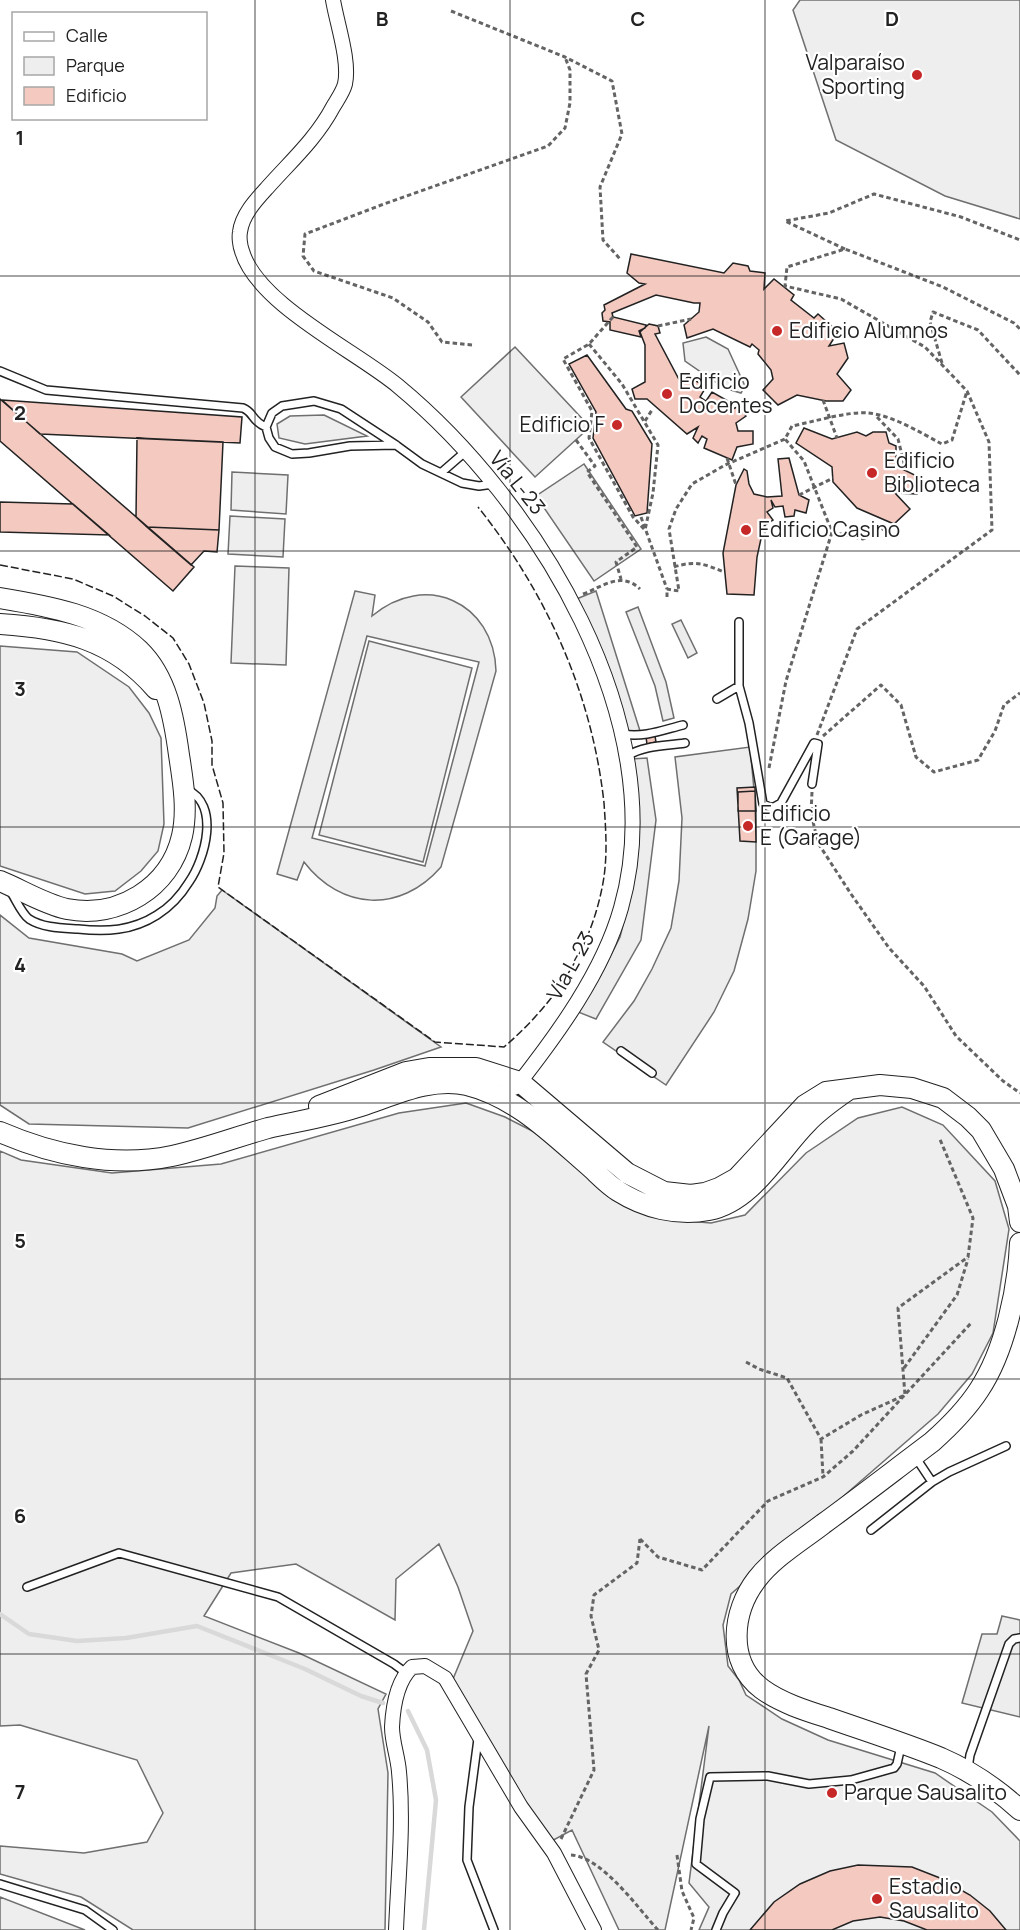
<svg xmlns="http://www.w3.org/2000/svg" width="1020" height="1930" viewBox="0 0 1020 1930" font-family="Manrope,sans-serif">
  <rect width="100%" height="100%" fill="#fff"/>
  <path fill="#eee" stroke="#6f6f6f" stroke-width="1.5" fill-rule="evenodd" d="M800,0H1020V219L945,196L836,140L793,10Z
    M706,337L728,349L745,386L741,393L724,388L685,361L683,343Z
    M515,347L590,427L535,477L461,397Z
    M324,415L367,436L305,444L279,438L277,424L290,416Z
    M584,464L641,549L594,581L536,496Z
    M232,472L288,475L286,514L231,510Z
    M230,516L285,519L283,557L228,554Z
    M235,566L289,568L286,665L231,663Z
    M355,591L375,595L372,616C425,571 494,602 496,671L441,867C400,914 341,910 304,862L297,880L277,874ZM367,636L479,662L425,866L312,838Z
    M369,641L472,668L423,862L319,835Z
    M0,646L77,652L129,687L149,713L161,738L164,824L158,851L141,871L115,891L85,894L0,866Z
    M222,890L441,1047L374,1070L188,1128L29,1124L0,1105V915L29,938L122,954L137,961L189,940L215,908L217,896Z
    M466,1103L505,1117L550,1140L663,1219L711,1223L745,1215L806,1153L858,1118L902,1107L943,1125L995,1181L1009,1229L993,1333L972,1374L938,1414L731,1594L723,1625L728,1666L739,1680L746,1695L782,1719L828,1740L935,1773L992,1812L1020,1841V1930H699L709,1907L689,1883L709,1726L665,1930H619L572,1830L546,1844L512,1780L453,1679L473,1631L458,1587L439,1544L396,1579L395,1620L296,1564L231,1573L204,1616L299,1653L386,1694L378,1709L388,1773L385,1930H133L81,1897L0,1874V1846L84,1853L147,1842L163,1813L137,1760L20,1725L0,1726V1151L21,1160L112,1173L221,1164L399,1113Z
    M0,1897L85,1930H0Z"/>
  <path fill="#ededed" stroke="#6f6f6f" stroke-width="1.5" d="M596,591L640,731L622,734L574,600Z
    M638,607L666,682L674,718L663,721L655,686L626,612Z
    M681,620L697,653L688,658L672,624Z
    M750,747L756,811V871L748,919L734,971L714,1012L666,1085L603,1042L634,1001L652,969L671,928L679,881L682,818L675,757Z
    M647,758L656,820L641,940L596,1019L578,1012L601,975L620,937L632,889L639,831L631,759Z
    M1002,1616L1020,1620V1717L962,1703L982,1634H997Z"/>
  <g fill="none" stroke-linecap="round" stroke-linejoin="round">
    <path stroke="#d9d9d9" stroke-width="4.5" d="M0,1614L29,1634L77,1641L126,1638L197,1626L305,1669L361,1696L383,1703
      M408,1711L427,1750L436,1800L424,1930"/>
  </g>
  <path fill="#f3c9c0" stroke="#222" stroke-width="1.5" d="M631,254L724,273L733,263L748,266L750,271L765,273L764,289L774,279L794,295L791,300L814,318L818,314L838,332L829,346L844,343L848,358L837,374L851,390L843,401H826L797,395L778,405L763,390L773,379L771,370L758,354L759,350L752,344L750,347L713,329L687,338L684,325L699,312L700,303H694L656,295L612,313L613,317L646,325L645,328L639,331L641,337L610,330V322L603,321L602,313L605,310L604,305L645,284L639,283L627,273Z
    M649,324L658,326L660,333L655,334L682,385L688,376L706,387L700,397L706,401L712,392L728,401L722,413L740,406L746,416L736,423L738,431H753V444L737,447L732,460L704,448L707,439L702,436L698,443L693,438L698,427L687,434L647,399H635L632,389L645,382V345L640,332Z
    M587,355L626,409L632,411L652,444L647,513L635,516L593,438L596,412L569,364Z
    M0,399L194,567L173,591L0,441Z
    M2,400L242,417L240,443L40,434Z
    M804,428L832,439L857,432L866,436L873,432H886L889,443L896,446V458L900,468L923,479L917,494L895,493L910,509L894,524L857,508L833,482L832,467L796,443Z
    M137,438L223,442L219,530L147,527L136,517Z
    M789,458L799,495L809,500L806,513L795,510L794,516L785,517L783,506L775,507L771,500L773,508L767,512L773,520L764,526L762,534L757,557L754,595L727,594L723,553L736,485L744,469L747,471L749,484L754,494L767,497L782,496L778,459Z
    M0,502L73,504L109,535L0,532Z
    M147,527L219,530L217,552L204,551L191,565Z
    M655,736L656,742L647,744L646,737Z
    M755,787L756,842L740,841L737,788Z
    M755,791L756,811H738V792Z
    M858,1865L912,1867L940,1878L970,1895L990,1911L1006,1930H927L904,1921L880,1917L853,1921L832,1930H750L774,1902L800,1884L830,1871Z"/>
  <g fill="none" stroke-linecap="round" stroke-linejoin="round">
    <defs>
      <path id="lane" d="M0,371L46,390L243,408C254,412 251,421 266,427
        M396,445L350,446L309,453L292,454L275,447L269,438L266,427L272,413L282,406L314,401L341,409L396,445L422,464L462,483L479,486L493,484
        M442,472L465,452
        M739,686L749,723L763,804L772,808L781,803L814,743L818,744L812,784
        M717,699L739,686V622
        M623,734C643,738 663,730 683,725
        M627,756C645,745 666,746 685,743
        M11,892C16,900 22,914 29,919C43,928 62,928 78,929C106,932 132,931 157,915C170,907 181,895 189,882C205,859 221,804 186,789
        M621,1051L652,1073
        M916,1458L932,1482L949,1472L1006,1446
        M871,1530L932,1482
        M27,1587L119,1553L278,1597L394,1664L406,1673
        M478,1739L469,1807L467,1860L494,1930
        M968,1768L970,1755L1009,1644L1014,1639L1020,1638
        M0,1884L85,1910L113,1930
        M716,1930L723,1913L735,1893L696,1864L700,1819L710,1777L768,1776L809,1784L851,1780L894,1768L897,1764L901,1746"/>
      <path id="street" d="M333,0C337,24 350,61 345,84C343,92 337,100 333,107C316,139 290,162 267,188C256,200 242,215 240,232C239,237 240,246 242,251C257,304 356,351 398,386C536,500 674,723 621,908C603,972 557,1035 516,1087L504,1092L491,1093
        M396,1930C398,1878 404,1825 399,1772C398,1757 392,1742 392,1727C393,1706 397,1681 412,1667L425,1666L445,1678L521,1807L554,1853L594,1930"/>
      <path id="secondary" d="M0,598C49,606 102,615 139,650C167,677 174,718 179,755C183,781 188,810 182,836C170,888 118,919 67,909C44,904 22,890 0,881
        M0,624C62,628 113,639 156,689
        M319,1106L406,1072L429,1068H476L520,1082L627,1173L664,1192L691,1195L705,1193L719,1188L737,1178L805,1105L826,1092L880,1085L912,1088L943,1098L968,1117L981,1130L1004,1169L1018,1206L1020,1222
        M0,1132C53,1155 114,1168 172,1156C205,1149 236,1137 268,1128C299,1121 331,1116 361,1106C395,1095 430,1077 467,1085C516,1097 553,1135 589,1166C598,1174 608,1185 618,1191C645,1208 677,1216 709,1210C752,1202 779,1151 807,1123C819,1110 834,1100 848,1090
        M1020,1243C1018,1289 1005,1351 979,1390C966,1410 950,1426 932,1442C896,1469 860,1497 823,1524C801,1541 774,1557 757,1579C732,1611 726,1662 762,1689C781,1703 807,1711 829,1718C866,1731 904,1743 941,1758C971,1771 996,1788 1020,1810"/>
    </defs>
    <use href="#lane" stroke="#222" stroke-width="10"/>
    <use href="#street" stroke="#222" stroke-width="16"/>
    <use href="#secondary" stroke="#222" stroke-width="22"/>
    <path stroke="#646464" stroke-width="3" stroke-dasharray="4.5 3" stroke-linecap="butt" d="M451,11L565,57L612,81L622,134L600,187L603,240L621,260
      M845,249L785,221L829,213L874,194L961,217L1020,240
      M613,317L589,344L563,359L592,411L589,438L633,517L645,530
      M658,326L691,319
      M589,344L622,384L658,445L653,493L645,530
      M472,345L442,342L428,322L393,298L314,271L303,256L305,234L384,204L548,146L565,128L570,103V70L565,57
      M942,363L930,322L933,312L978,330L1020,375
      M877,417L898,439L905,467
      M645,421L652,410
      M576,440L595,466L587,472L637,547L616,562L621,579
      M641,517L667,589
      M832,532L863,539L885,528
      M674,567C696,560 704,564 724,572
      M583,594C604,586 621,571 640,589
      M667,597V589L679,591L669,529L676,509L692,484L725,465L785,439L792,426C813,422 848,411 868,413C892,415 921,433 942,444L952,440L967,391
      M817,735L857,629L992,530L989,442L967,391L925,347L841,299L785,286L787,267L845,249L943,287L1014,323L1020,329
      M823,736L881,685L901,705L916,757L934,772L978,760L995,731L1004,705L1020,693
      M769,768L786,681L832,532L804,461L785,439
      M812,792L811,813L818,843L851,894L889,948L924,986L956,1036L1003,1081L1020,1093
      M746,1362L759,1369L787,1378L821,1439L861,1415L905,1395L898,1308L968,1257L973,1218L939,1137
      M904,1368L957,1295L968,1259
      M821,1439L823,1476
      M640,1539L658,1557L702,1570L768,1501L823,1477L853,1451L972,1322
      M561,1839L594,1770L586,1674L599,1650L591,1616L594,1595L637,1563L640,1539
      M571,1855C602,1857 637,1907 658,1930
      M677,1855L682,1891L694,1918L691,1930"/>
    <use href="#lane" stroke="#fff" stroke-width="7"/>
    <use href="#street" stroke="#fff" stroke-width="14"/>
    <use href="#secondary" stroke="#fff" stroke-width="20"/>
    <path stroke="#646464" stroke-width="3" stroke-dasharray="4.5 3" stroke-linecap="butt" d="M823,400L837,438
      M727,458L736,485
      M799,495L833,478"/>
    <path stroke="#222" stroke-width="1.5" stroke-dasharray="8 3" stroke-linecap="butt" d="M0,565L73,579L113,596L145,616L173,638L189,664L204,703L212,741V765L223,803L224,853L218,887L435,1042L504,1047C553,1005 589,953 602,888C608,860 606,832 604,803C592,693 546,592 478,507"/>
  </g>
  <path fill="none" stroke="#222" stroke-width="1.5" stroke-opacity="0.55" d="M255,0V1930M510,0V1930M765,0V1930M0,276H1020M0,551H1020M0,827H1020M0,1103H1020M0,1379H1020M0,1654H1020"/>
  <g fill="#c62828" stroke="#fff" stroke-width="2">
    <circle cx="917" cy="75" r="6"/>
    <circle cx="777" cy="331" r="6"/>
    <circle cx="667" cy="394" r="6"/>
    <circle cx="617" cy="425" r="6"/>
    <circle cx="872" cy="473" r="6"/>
    <circle cx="746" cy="530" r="6"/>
    <circle cx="748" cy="826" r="6"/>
    <circle cx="832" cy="1793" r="6"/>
    <circle cx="877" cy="1899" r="6"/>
  </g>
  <g text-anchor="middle" stroke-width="4.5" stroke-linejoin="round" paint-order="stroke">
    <g font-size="21" fill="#222" stroke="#fff" text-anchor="start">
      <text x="905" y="70" text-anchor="end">Valparaíso<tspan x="905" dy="24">Sporting</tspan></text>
      <text x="789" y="338">Edificio Alumnos</text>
      <text x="679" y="389">Edificio<tspan x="679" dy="24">Docentes</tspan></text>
      <text x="605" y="432" text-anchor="end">Edificio F</text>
      <text x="884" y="468">Edificio<tspan x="884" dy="24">Biblioteca</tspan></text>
      <text x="758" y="537">Edificio Casino</text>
      <text x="760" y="821">Edificio<tspan x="760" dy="24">E (Garage)</tspan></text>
      <text x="844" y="1800">Parque Sausalito</text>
      <text x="889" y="1894">Estadio<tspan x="889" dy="24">Sausalito</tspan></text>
    </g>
    <g font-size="21" fill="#222" stroke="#fff">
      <text transform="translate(517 483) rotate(51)" y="7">Vía L-23</text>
      <text transform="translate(571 966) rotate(-61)" y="7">Vía L-23</text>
    </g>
  </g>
  <g font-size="20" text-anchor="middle" font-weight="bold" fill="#222" stroke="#fff" stroke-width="4.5" stroke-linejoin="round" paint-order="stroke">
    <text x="382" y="26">B</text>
    <text x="638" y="26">C</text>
    <text x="892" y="26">D</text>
    <text x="20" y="145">1</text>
    <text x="20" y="420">2</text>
    <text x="20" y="696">3</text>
    <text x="20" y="972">4</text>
    <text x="20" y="1248">5</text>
    <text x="20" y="1523">6</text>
    <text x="20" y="1799">7</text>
  </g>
  <rect x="12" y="12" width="195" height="108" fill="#ffffff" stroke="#a7a7a7" stroke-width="1.5"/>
  <rect x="24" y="32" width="30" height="9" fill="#ffffff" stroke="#a7a7a7" stroke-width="1.5"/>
  <text x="66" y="42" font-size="18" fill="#222222">Calle</text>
  <rect x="24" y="57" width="30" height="18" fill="#eeeeee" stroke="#a7a7a7" stroke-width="1.5"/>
  <text x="66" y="72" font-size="18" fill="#222222">Parque</text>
  <rect x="24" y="87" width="30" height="18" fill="#f3c9c0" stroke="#a7a7a7" stroke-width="1.5"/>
  <text x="66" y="102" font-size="18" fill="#222222">Edificio</text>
</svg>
